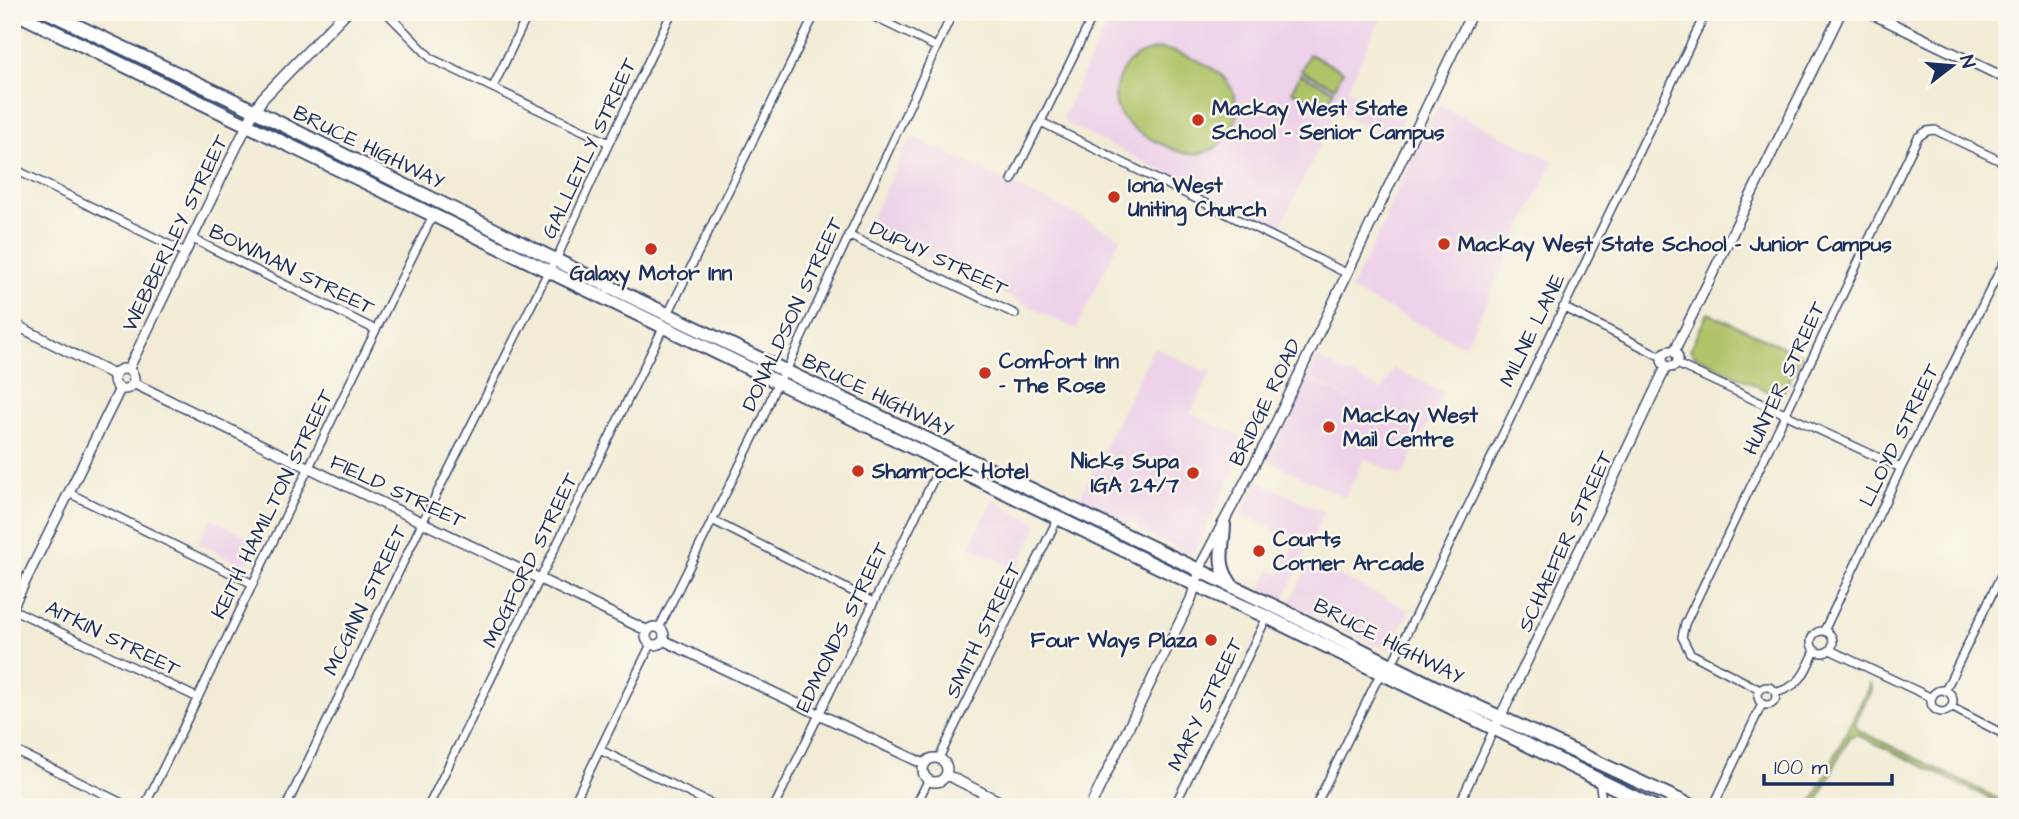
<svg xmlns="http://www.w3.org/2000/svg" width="2019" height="819" viewBox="0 0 2019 819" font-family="'Architects Daughter',sans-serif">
  <rect width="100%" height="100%" fill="#fbf7ec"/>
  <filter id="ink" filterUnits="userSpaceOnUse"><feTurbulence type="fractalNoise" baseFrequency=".0143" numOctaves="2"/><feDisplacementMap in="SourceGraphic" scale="14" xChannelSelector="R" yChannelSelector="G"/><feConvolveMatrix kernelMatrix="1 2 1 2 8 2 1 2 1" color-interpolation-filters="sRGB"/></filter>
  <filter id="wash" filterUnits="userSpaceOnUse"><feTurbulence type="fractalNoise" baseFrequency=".00686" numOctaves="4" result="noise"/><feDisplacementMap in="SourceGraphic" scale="28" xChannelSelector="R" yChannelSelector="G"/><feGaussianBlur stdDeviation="1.57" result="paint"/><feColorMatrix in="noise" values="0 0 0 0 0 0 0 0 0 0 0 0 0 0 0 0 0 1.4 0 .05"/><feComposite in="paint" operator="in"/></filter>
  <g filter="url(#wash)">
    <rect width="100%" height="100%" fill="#f2ecd6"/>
    <path fill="#edd1e9" d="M1113,12H1384L1347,89L1404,117L1393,140L1336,112L1280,228L1065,123L1063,116Z
      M1439,105L1554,161L1465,346L1350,290L1386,220V214Z
      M916,138L1121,237L1076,329L871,230L869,223L909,140Z
      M1154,347L1205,372L1208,369L1212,370L1191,413L1249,440L1195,551L1189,554L1139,530L1137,523L1133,521L1126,524L1078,500Z
      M1317,358L1382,390L1393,368L1443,392L1402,477L1364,458L1345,498L1268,460L1307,379L1373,410L1308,377Z
      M1258,481L1324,512L1284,600L1261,589L1270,570L1280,574L1295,543L1294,539L1242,514Z
      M993,500L1035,521L1037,527L1017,569L970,546Z
      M211,518L258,542L248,562L241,564L198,543Z
      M1310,562L1409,610L1390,649L1388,650L1290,603Z"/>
    <path fill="#afc367" stroke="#657962" stroke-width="2" d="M1161,49C1179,51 1205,62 1220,74C1231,83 1237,98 1237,112C1235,136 1214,156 1189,154C1179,153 1169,147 1159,143C1132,131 1105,113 1119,78C1126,60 1142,51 1161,49Z
      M1309,54L1343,71L1335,87L1301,71Z
      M1300,74L1334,90L1326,107L1292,91Z
      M1708,313L1801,355L1783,393L1776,395L1693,355L1690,348Z
      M1870,684L1871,690L1855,723L1858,730L2007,803V807L1856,734L1849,737L1815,807H1810Z"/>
  </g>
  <g filter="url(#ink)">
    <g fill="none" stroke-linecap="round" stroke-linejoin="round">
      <defs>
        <path id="minor" d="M386,12L432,59L609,143
          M864,12L936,47
          M493,87L529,12
          M1041,122L1346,273
          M12,168L186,253
          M1012,180L1095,12
          M848,235L1015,314
          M193,239L374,329
          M1563,307L1662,357
          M668,314L816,12
          M1677,364L1901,468
          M69,493L253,584
          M712,520L873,602
          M12,609L198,698
          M659,628L763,418L777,383L786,371L953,12
          M1811 642a11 11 0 1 1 22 0a11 11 0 1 1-22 0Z
          M1824,631L1901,468L2007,256
          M1830,650L1932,698
          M1392,664L1706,12
          M1758 696a9 9 0 1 1 18 0a9 9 0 1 1-18 0Z
          M1760,690L1690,653L1682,637L1685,624L1918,137L1927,131L1935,130L2007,164
          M1931 701a11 11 0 1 1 22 0a11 11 0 1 1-22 0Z
          M1945,691L2007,563
          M1775,693C1802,685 1804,674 1815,651
          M1951,707L2007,736
          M12,749L130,807
          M600,750L718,807
          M939,758L1058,518
          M1599,780L1603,807
          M144,807C242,611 333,411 433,216
          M286,807L423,521L548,272L556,260L609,143L672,12
          M428,807L663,328
          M572,807L651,644
          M774,807L942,462
          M915,807L928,781
          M1174,807L1267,617
          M1315,807L1380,674
          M1458,807L1494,729
          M1713,807L1762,704"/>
        <path id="tertiary" d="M1868,12L2007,79
          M12,323L114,375
          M1662 359a8 8 0 1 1 16 0a8 8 0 1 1-16 0Z
          M1674,352L1841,12
          M114 379a10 10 0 1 1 20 0a10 10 0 1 1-20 0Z
          M128,370L254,111
          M133,383L648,631
          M12,608L120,389
          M646 636a9 9 0 1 1 18 0a9 9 0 1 1-18 0Z
          M663,640L924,764
          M1498,722L1666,367
          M923 770a12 12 0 1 1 24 0a12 12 0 1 1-24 0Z
          M947,775L1011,807
          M1090,807L1191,599L1203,561L1271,433L1472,12"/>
        <path id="secondary" d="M254,111L263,98L346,12"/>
        <path id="trunk" d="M14,12L1196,585L1267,617L1654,807
          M48,12L237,102L592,278L1282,610L1437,688L1694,807
          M1224,525C1223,551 1215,564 1233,587"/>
      </defs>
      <use href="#minor" stroke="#3b4b70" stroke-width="10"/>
      <use href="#tertiary" stroke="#3b4b70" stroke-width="12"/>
      <use href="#secondary" stroke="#3b4b70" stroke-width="13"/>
      <use href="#trunk" stroke="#3b4b70" stroke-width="16"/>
      <use href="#minor" stroke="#fff" stroke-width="7"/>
      <use href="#tertiary" stroke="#fff" stroke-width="9"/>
      <use href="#secondary" stroke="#fff" stroke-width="10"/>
      <use href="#trunk" stroke="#fff" stroke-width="12"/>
    </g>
  </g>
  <g fill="#c8321e" stroke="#fbf7ec" stroke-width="2.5">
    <circle cx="1198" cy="120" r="7"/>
    <circle cx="1114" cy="197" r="7"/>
    <circle cx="1444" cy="244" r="7"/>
    <circle cx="651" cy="249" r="7"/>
    <circle cx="985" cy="373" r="7"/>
    <circle cx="1329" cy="427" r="7"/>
    <circle cx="858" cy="471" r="7"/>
    <circle cx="1193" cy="473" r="7"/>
    <circle cx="1259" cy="551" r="7"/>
    <circle cx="1211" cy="640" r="7"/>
  </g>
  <g text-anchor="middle" stroke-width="5" stroke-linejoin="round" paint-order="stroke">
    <g font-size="21" font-weight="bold" fill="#1b2f5e" stroke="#fbf7ec" text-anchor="start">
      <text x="1212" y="115">Mackay West State<tspan x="1212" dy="24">School - Senior Campus</tspan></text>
      <text x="1128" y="192">Iona West<tspan x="1128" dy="24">Uniting Church</tspan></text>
      <text x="1458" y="251">Mackay West State School - Junior Campus</text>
      <text x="651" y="280" text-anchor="middle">Galaxy Motor Inn</text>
      <text x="999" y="368">Comfort Inn<tspan x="999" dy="24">- The Rose</tspan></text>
      <text x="1343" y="422">Mackay West<tspan x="1343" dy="24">Mail Centre</tspan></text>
      <text x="1179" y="468" text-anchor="end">Nicks Supa<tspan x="1179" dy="24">IGA 24/7</tspan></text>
      <text x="872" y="478">Shamrock Hotel</text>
      <text x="1273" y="546">Courts<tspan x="1273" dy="24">Corner Arcade</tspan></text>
      <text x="1197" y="647" text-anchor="end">Four Ways Plaza</text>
    </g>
    <g font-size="21" fill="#1b2f5e" stroke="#fbf7ec">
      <text transform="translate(369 147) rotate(26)" y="7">BRUCE HIGHWAY</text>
      <text transform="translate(589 148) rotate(-65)" y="7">GALLETLY STREET</text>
      <text transform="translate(175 233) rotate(-64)" y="7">WEBBERLEY STREET</text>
      <text transform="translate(939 258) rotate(25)" y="7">DUPUY STREET</text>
      <text transform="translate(292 269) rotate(26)" y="7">BOWMAN STREET</text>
      <text transform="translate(792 314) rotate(-65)" y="7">DONALDSON STREET</text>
      <text transform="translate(1532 330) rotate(-64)" y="7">MILNE LANE</text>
      <text transform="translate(1784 378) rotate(-65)" y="7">HUNTER STREET</text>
      <text transform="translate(878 395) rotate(26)" y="7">BRUCE HIGHWAY</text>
      <text transform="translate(1265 402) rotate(-64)" y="7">BRIDGE ROAD</text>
      <text transform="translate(1899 435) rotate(-64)" y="7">LLOYD STREET</text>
      <text transform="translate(398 491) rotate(25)" y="7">FIELD STREET</text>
      <text transform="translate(272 504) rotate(-64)" y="7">KEITH HAMILTON STREET</text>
      <text transform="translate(1565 541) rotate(-65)" y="7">SCHAEFER STREET</text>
      <text transform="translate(530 560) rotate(-64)" y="7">MOGFORD STREET</text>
      <text transform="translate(365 600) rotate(-64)" y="7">MCGINN STREET</text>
      <text transform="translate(842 627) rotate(-64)" y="7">EDMONDS STREET</text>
      <text transform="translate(983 630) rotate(-64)" y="7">SMITH STREET</text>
      <text transform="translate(113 638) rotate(26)" y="7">AITKIN STREET</text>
      <text transform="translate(1389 641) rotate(27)" y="7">BRUCE HIGHWAY</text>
      <text transform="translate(1205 704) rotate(-64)" y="7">MARY STREET</text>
    </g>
  </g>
  <rect width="2019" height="819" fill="none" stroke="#fbf7ec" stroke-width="42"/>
  <g transform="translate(1952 66) rotate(74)" stroke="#fbf7ec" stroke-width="5" paint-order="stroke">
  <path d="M0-5L12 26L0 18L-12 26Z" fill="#1b2f5e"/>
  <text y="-10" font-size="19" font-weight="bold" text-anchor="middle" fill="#1b2f5e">N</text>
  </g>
  <path d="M1764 774v10h128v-10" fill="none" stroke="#1b2f5e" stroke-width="3.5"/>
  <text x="1774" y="774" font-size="21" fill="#1b2f5e" stroke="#fbf7ec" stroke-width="5" paint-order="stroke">100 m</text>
</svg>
